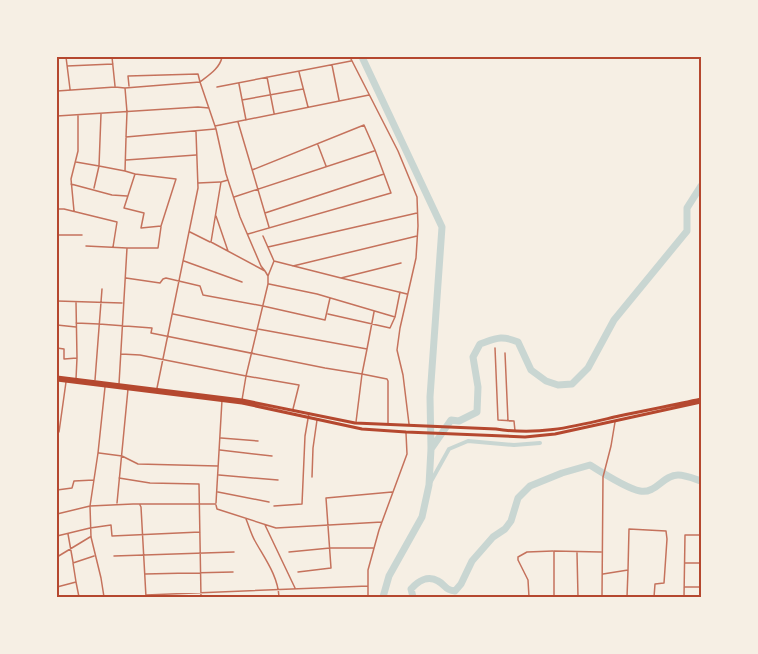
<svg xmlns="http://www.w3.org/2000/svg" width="758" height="654" viewBox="0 0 758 654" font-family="'Sofia Sans Condensed',sans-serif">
  <rect width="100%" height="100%" fill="#f6efe4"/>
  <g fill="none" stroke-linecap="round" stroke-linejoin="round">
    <path stroke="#c9d6d2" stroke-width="4" d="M429,485L449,449L468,441L514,445L540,443"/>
    <path stroke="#c9d6d2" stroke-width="7" d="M362,57L442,227L430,397L431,449L429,485L422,517L389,576L383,597
      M431,449L451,420L459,421L477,412L478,387L473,357L480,344C497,338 501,335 518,342L531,370L546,381L558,385L572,384L588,368L614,320L687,231V208L701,186
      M413,597L411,589C418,581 428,575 438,581C446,585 444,590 455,591L461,584L472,561L493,537L505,529L511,521L518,498L530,486L562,473L590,465C601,472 629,489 640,491C656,494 663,475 678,475C685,475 695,479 701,481"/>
    <path stroke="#c5725c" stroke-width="1.5" d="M66,57L70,89
      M112,57L115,86
      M350,57L398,151L417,197L418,226L416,258L400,328L397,350L403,375L409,424
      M332,65L339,100
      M67,66L113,64
      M299,72L308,107
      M267,77L274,113
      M239,84L246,120
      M129,86L128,76L198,74L200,82C209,75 220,68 222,57
      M217,87L351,61
      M125,88L127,112L126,137L215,129
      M57,91L115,87L125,88L200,82L216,129L226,174L240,217L261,266L265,271
      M242,100L303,89
      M101,114L99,166L125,171L126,138
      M57,116L198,107L209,108
      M238,122L269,227
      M215,126L369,95
      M318,145L326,166
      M126,160L196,155
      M76,162L99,166L94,188
      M125,171L135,174L176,179L161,226L141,228L144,213L124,208L135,174
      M228,180L221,182L211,242L265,271L268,276V284L246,376L242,400
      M198,183L220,182
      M71,184L112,195L127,196
      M234,197L374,151
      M57,209H64L117,222L113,247
      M74,211L71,179L78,151V116
      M265,213L384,174
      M216,216L228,251
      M190,232L210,242
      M248,234L391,193L375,150L364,125L252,170
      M57,235H82
      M263,236L274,261L268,276
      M86,246L127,248H158L161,227
      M268,247L417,213
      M184,261L242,282
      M274,261L341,278L401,263
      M293,266L417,236
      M126,278L160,283L163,279L166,278L200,286L203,295L263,306L325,320L330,298
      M341,278L407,294
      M269,284L317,294L395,317
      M57,301L122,303
      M76,302L77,358L76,379
      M173,314L256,331
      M328,314L390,328L395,317L400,292
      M76,323L99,324L152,328L151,333L325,368L362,374L367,349L258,329
      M57,325L76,327
      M57,348L64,349V359L77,358
      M495,348L498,420L514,421L515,431
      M367,349L374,312
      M505,353L508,421
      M121,354L140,355L246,376L299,385L293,409
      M95,380L102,289
      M119,384L127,248
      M157,388L198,188L196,132
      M356,422L362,374L387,379L388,381V424
      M57,432H59L66,382
      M221,438L258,441
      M220,450L272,456
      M99,453L122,456L138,464L218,466
      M219,475L278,480
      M312,477L313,448L317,420
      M119,478L150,483L199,484L201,597
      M57,490L72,488L74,481L94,480
      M218,492L269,502
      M117,503L128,389
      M216,503L222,400
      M140,505L141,507L146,597
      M216,505L217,509L276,528L382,522
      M274,506L302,504L305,436L309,413
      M57,514L90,506L98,453L105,387
      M246,519C249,526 251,534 255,541C265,559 278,576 279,597
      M265,525L295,588
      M68,534L73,562
      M57,536L90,528L111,525L112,536L200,532
      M289,552L330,548H373
      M577,553L578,597
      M114,556L234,552
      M57,557L90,537
      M685,563H701
      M298,572L331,568L326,498L392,492
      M145,574L233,572
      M603,574L628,570L629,529L666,531L667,539L664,583L655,584L654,597
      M76,582L73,563L94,556
      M57,587L76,582L79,597
      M684,587H701
      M146,595L368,586
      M104,597L101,578L91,537L90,506L133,504H215
      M368,597V570L379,530L407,454L406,433
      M529,597L528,580L518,560V557L527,552L553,551
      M554,597V551L601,552
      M602,597L603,477L611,446L615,422
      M627,597L628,570
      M684,597L685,535H701"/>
    <path stroke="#b5482f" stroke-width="3" d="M57,377L242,400L355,423L496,429C541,436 576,426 619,416C647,410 674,405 701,399
      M57,380L242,403L362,429L406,432L525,437L555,434L701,402"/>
  </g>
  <rect width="758" height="654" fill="none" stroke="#f6efe4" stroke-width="117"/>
  <rect x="58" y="58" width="642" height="538" fill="none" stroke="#b5482f" stroke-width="2"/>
</svg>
